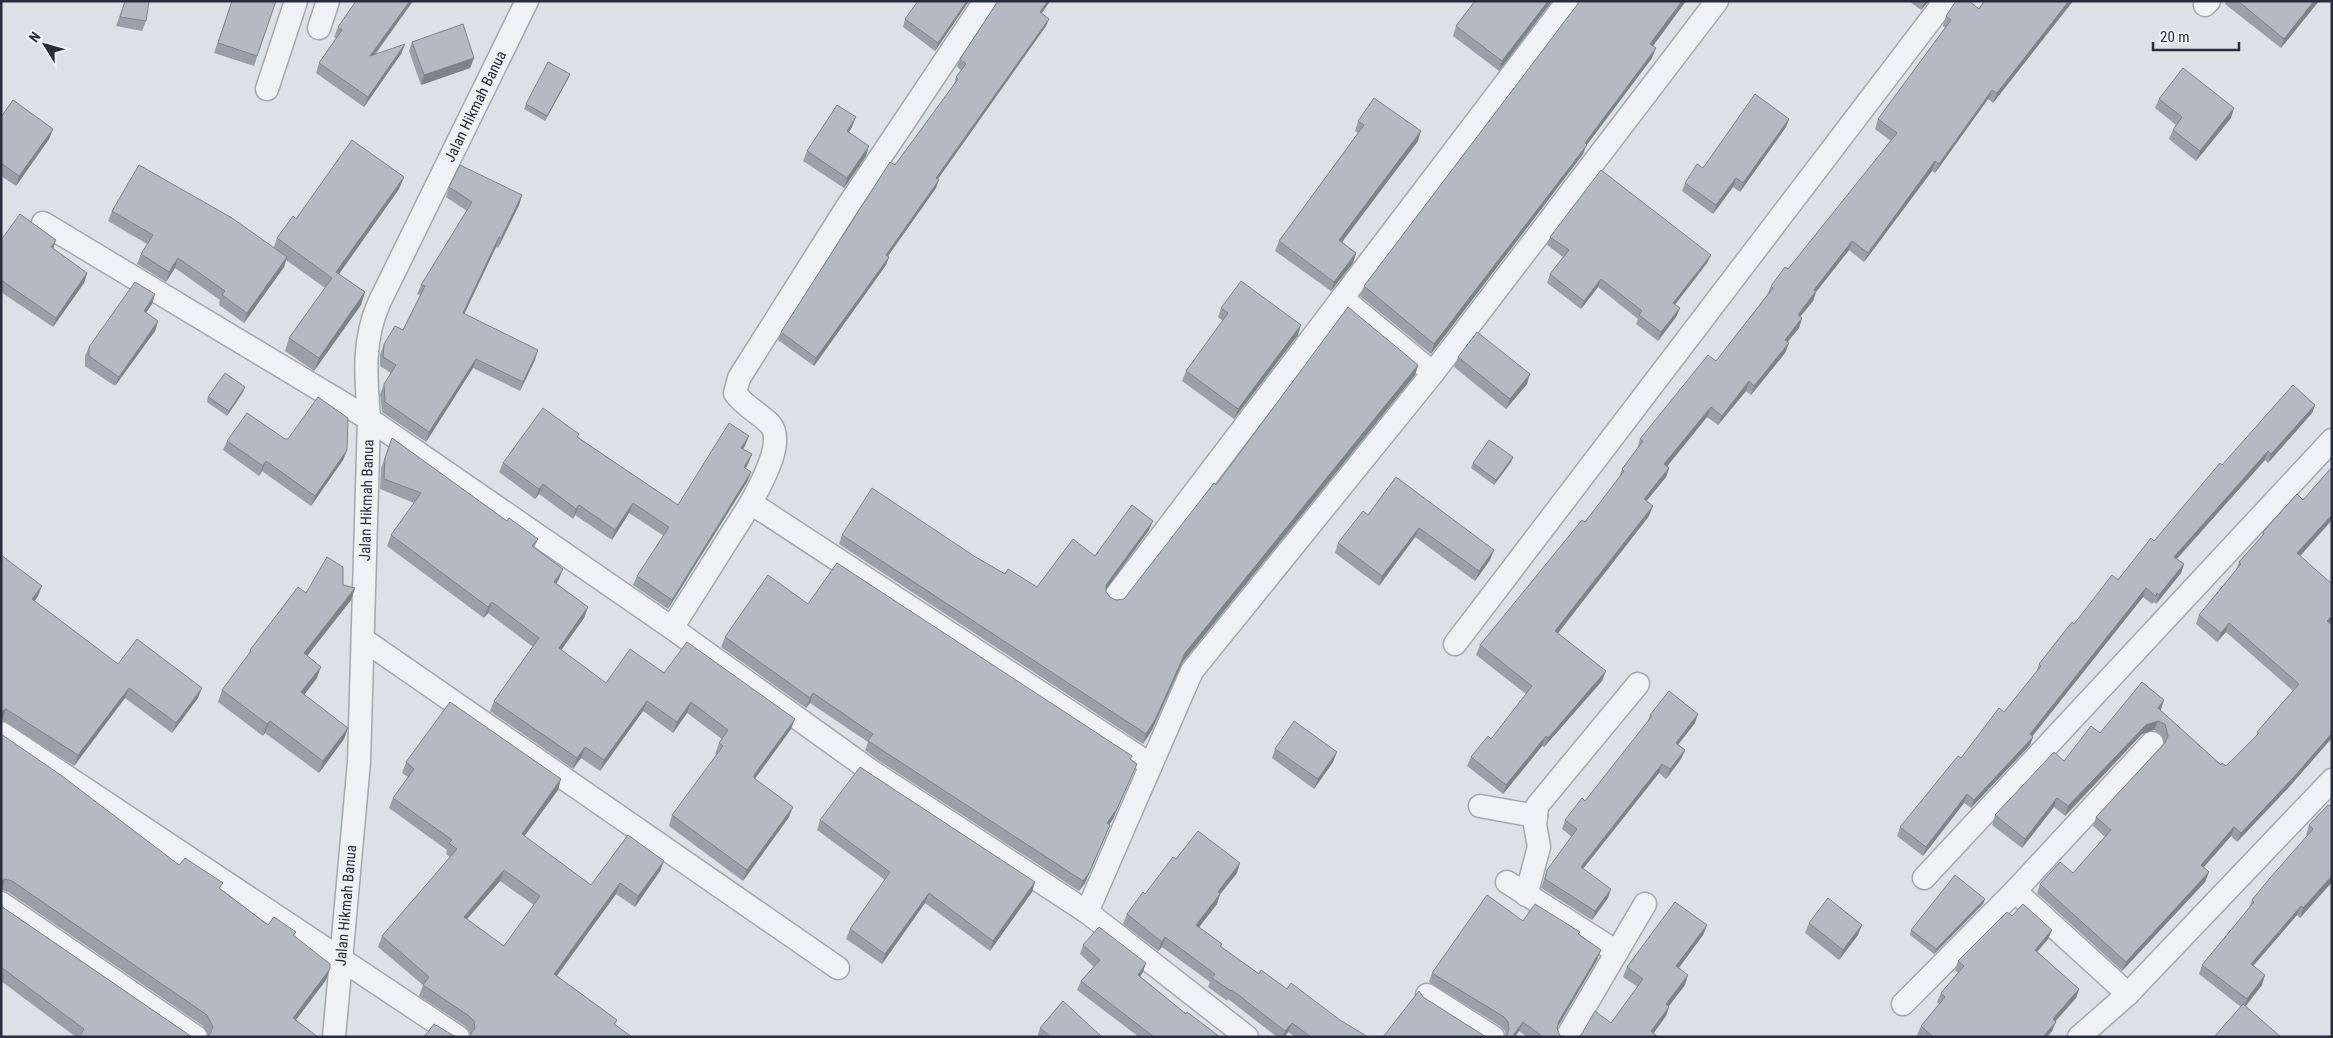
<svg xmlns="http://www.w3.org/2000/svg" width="2333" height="1038" viewBox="0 0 2333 1038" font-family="'Roboto Condensed',sans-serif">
  <rect width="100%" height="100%" fill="#dde0e7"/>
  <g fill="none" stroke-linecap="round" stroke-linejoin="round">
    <defs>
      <g id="minor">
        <path d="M2205,5L2209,1"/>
        <path d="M319,28L328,1"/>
        <path d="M267,89L296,1"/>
        <path d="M43,223L369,419L672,628L871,771L1087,912L1247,1037"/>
        <path d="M1342,298L1433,373"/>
        <path d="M751,503C760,485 786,442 770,424C759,413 744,406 735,393L739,378L847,207L985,1"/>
        <path d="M1115,597L1568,1"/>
        <path d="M672,628L751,503L1151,765"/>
        <path d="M364,640L838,968"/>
        <path d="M1455,644L1945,1"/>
        <path d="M1,733L458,1037"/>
        <path d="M1480,806L1536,816"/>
        <path d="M1924,878L2332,440"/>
        <path d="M1507,882L1617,952"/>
        <path d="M2015,891L2128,994"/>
        <path d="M1526,895L1539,847L1535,825L1537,806L1638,684"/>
        <path d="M1,903L196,1037"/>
        <path d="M1087,912L1192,671L1433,373L1717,1"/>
        <path d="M1427,995L1493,1037"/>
        <path d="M1903,1004L2015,891L2152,743"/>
        <path id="s1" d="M334,1037L359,762L369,419C366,378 362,342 379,303L527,1"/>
        <path d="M1567,1037L1645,904"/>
        <path d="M2079,1037L2128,994L2332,780"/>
      </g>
    </defs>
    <use href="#minor" stroke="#a3a7b1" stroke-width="25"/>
    <use href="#minor" stroke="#f0f1f5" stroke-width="22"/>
  </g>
  <path fill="#9b9fa9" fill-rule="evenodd" d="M125,1L146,21L142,31L116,26Z
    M232,1H276L254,66L214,53Z
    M353,1H413L375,55L405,44L401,54L364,107L316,73L319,63L336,38L334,37L338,27L355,3Z
    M969,1L935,51L903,27L905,19Z
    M996,1H1050L1042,13L1049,19L1046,26L937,179L936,188L888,256L889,257L886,265L814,366L778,340L781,332L895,165L954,85L956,77L961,70L957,67L960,59L996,4Z
    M1475,1H1552L1499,71L1453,36L1456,26Z
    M1580,1H1686L1653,46L1652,58L1586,146L1583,154L1431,354L1360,296L1364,286Z
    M1909,1H1929L1921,10Z
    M1984,1H2073L1993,103L1988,99L1935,173L1932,171L1864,262L1849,250L1816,292L1813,301L1800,317L1802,318L1799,328L1787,342L1789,343L1785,353L1751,395L1746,391L1718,425L1707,417L1667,466L1669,468L1666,477L1646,501L1649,516L1558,633L1602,681L1544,747L1542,746L1503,794L1467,766L1471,757L1491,739L1526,694L1476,655L1480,645L1585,522L1619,478L1622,469L1637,449L1640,439L1716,361L1767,295L1771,286L1788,269L1891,141L1875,129L1878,119L1945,28L1943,26L1946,16L1979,9Z
    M2226,1H2319L2281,48L2225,4Z
    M412,42L474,58L470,68L421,85L409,51Z
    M568,79L545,121L524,109L526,104Z
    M2159,99L2231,118L2196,161L2169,139L2173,130L2176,125L2155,108Z
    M1,117L53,129L49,139L16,186L1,176Z
    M1789,119L1786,127L1740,192L1733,187L1713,214L1682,191L1685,183L1703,168Z
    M1358,121L1418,141L1342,242L1356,253L1353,263L1331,291L1275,251L1279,241L1358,133L1355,131Z
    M852,127L849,132L866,156L844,188L803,161L807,151Z
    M404,177L399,189L339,274L365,292L361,305L314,371L285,351L289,338L325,288L286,260L284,267L244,323L219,305L220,300L175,268L166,282L137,264L141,254L147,244L108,221L112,211L274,247L277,238L296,219Z
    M449,187L522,195L519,205L498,248L496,247L464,314L535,360L520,391L473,368L426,442L382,412L380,394L384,384L391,373L380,366V354L384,344L403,330L420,295L417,294L421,285L467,211L446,197Z
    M1550,237L1711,255L1707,263L1675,305L1680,308L1676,317L1658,341L1636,324L1638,319L1598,287L1581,309L1547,283L1550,274L1563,257L1547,245Z
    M1,240L87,273L84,283L53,327L1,292Z
    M155,294L152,304L146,313L158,321L155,331L115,386L85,366V356L89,347Z
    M1221,308L1298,335L1234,419L1182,381L1186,371L1223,321L1218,317Z
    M1458,357L1527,384L1506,409L1454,367Z
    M1418,365L1415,375L1182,663L1152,730L1143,744L839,544L842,535L974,556L1005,574L1037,587L1095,556L1149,530L1106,589V592L1110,597L1116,600L1124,599L1216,485Z
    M245,387L243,392L227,416L207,402L208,397Z
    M2315,405L2312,413L2268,463L2265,460L2177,559L2184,564L2181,573L2156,604L2154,602L2152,604L2143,597L2032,736L2033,737L2030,745L1971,808L1964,803L1923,856L1897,836L1900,827L1961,758L2004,712L2036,673L2039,664L2074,624L2154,541L2222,465Z
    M578,437L678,505L745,446L743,449L752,454L748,464L746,468L751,472L747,482L668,609L633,585L637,576L664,536L629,513L612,540L575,515L573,519L539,494L535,499L499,472L503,463Z
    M392,438L507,521L538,539L534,548L559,579L556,584L588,607L584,618L561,650L606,683L664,673L791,729L755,779L789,817L743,881L669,826L672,815L717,755L715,754L719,743L722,739L687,713L673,733L643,711L600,771L581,758L573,769L490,711L494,701L533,647L488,613L484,618L387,546L391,535L414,503L380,489L381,468Z
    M285,439L347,450L343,460L311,506L262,471L259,476L223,450L227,441Z
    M1513,457L1511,462L1494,485L1471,468L1473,463Z
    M1396,477L1490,560L1475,581L1415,537L1379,586L1335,553L1338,543L1368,515Z
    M2263,532L2300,556L2330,623L2290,786L2237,842L2231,836L2203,868L2209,872L2205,882L2122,971L2037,893L2040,884L2073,873L2105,837L2093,826L2096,817L2164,743L2161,734L2154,730L2142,734L2065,816L2054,807L2022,848L1992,825L1995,815L2100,733L2164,700L2160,710L2221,765L2226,766L2256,737L2257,732L2293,691L2226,632L2217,642L2196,624L2199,615L2236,570L2239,562L2261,538Z
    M1,555L38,596L35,601L118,664L198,698L172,733L125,698L74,766L2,720Z
    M343,585L355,588L351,600L307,656L317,678L304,695L348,728L344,739L319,773L265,733L263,736L218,702L222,690L247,657L250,650L306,593Z
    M808,604L1131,759L1137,764L1113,819L1109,825L1106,835L1085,883L1079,891L878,760L865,750L868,742L810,703L806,708L721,647L725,637Z
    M1650,715L1695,723L1678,745L1685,750L1681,759L1666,779L1659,773L1583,869L1608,898L1592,920L1541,888L1547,870L1572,837L1562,829L1565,820L1585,801L1647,723Z
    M1,734L179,865L221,889L268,925L296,932L294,936L326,980L296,1020L208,1035L203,1026L8,892L1,890Z
    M1275,749L1333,762L1314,789L1272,758Z
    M406,762L558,790L524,836L591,885L664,861L660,871L635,907L616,894L557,976L617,1020L615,1025L470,1034V1032L465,1026L419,996L423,985L378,947L382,936L450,857L446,854L447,850L389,808L393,798L408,777L402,773ZM500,881L534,905L504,946L467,919Z
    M2332,804V882L2300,918L2297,915L2253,966L2262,985L2246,1006L2241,1007L2199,974L2202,965L2249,908L2252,900L2307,836L2306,835L2309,825Z
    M820,820L1035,882L1032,892L990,951L925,903L882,964L846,939L850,929L885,880L817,830Z
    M1176,859L1237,873L1220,894L1217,904L1199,927L1222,944L1221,947L1259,974L1287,989L1368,1037H1295L1288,1032L1285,1037H1277L1228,999L1227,1001L1208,987L1210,982L1162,947L1158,951L1123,924L1127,914Z
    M1985,899L1983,904L1934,954L1910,935L1911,930Z
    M1,906L192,1037H76L1,981Z
    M2012,916L2052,930L2048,939L2037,952L2079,989L2076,998L2055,1022L2052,1031L2047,1037H1919L1917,1035L1921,1026L1939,1004L1937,1002L1941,993L1958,973L1955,970L1958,961Z
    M1523,921L1580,932L1579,934L1601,950L1597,960L1558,1027L1559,1034L1562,1037H1527L1519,1031L1515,1037H1504L1506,1036L1505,1031L1500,1026L1429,982L1432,973Z
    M1809,923L1858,935L1839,960L1805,933Z
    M1707,925L1703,935L1678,968L1685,985L1668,1006L1669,1007L1666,1016L1611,1023L1638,987L1623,977L1627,967Z
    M1083,945L1143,972L1140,976L1186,1014L1220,1037H1139L1077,990L1081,981L1094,967L1080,954Z
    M1040,1028L1102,1037H1037Z"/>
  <path fill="#7e8289" d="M410,1H413L366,66L370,56Z
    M967,1H969L935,51L938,43Z
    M1048,1H1050L1037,20L1040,12Z
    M1548,1H1552L1499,71L1502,61Z
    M1682,1H1686L1647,54L1650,44Z
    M1925,1H1929L1921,10Z
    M2069,1H2073L1993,103L1997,93Z
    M2314,1H2319L2281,48L2284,39Z
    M1049,19L1046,26L933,186L936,178Z
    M405,44L401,54L364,107L368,97Z
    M1656,48L1652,58L1586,146L1583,154L1431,354L1434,344Z
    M474,58L470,68L421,85L424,75Z
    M570,74L568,79L545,121L547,116Z
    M1992,90L1988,99L1935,173L1939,164Z
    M2234,108L2231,118L2196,161L2200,151Z
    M856,117L852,127L843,141L847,131Z
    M1789,119L1786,127L1740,192L1743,183Z
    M53,129L49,139L16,186L19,176Z
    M1421,131L1418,141L1336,250L1339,240Z
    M869,146L866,156L844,188L847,178Z
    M1935,161L1932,171L1864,262L1868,253Z
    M404,177L399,189L332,284L336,272Z
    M1736,178L1733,187L1713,214L1716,205Z
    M939,180L936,188L883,263L886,255Z
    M522,195L519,205L498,248L501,238Z
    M499,237L496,247L460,323L463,313Z
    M56,240L53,249L51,247Z
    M1852,241L1849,250L1816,292L1813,301L1794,324L1798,315L1814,290Z
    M1356,253L1353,263L1331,291L1334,282Z
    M1711,255L1707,263L1669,312L1673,303Z
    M287,257L284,267L244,323L247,313Z
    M889,257L886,265L814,366L816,358Z
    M178,258L175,268L166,282L169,272Z
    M87,273L84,283L53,327L56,318Z
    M1601,279L1598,287L1581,309L1584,301Z
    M365,292L361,305L314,371L319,358Z
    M155,294L152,304L140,321L144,311Z
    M1680,308L1676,317L1658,341L1661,332Z
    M1802,318L1799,328L1781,350L1785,340Z
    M158,321L155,331L115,386L119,377Z
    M1301,325L1298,335L1234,419L1238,409Z
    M1789,343L1785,353L1751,395L1754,386Z
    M538,350L535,360L520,391L523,382Z
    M476,359L473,368L426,442L429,432Z
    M1418,365L1415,375L1182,663L1152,730L1143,744L1146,734L1185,653Z
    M1530,374L1527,384L1506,409L1510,399Z
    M1749,381L1746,391L1718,425L1722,416Z
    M245,387L243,392L227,416L229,411Z
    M2315,405L2312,413L2268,463L2271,454Z
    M1711,407L1707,417L1661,474L1664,464Z
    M749,436L745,446L738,458L741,448Z
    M347,450L343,460L311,506L315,496Z
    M2268,451L2265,460L2171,565L2174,557Z
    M752,454L748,464L740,477L744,467Z
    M1513,457L1511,462L1494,485L1496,480Z
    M266,461L262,471L259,476L263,466Z
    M1669,468L1666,477L1640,509L1644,499Z
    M751,472L747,482L668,609L672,600Z
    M543,484L539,494L535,499L539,489Z
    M633,503L629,513L612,540L615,530Z
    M579,505L575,515L573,519L576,509Z
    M1653,506L1649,516L1552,641L1555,631Z
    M2332,515V520L2294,563L2297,553Z
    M1153,521L1149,530L1102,595L1106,585Z
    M1419,528L1415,537L1379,586L1382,576Z
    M1494,550L1490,560L1475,581L1479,571Z
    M2184,564L2181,573L2156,604L2159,595Z
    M563,569L559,579L550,593L554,582Z
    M42,586L38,596L28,610L32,599Z
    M355,588L351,600L300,665L304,653Z
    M2146,588L2143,597L2027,743L2030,734Z
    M492,602L488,613L484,618L488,607Z
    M588,607L584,618L555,659L559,648Z
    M2332,616V622L2324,630L2327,621Z
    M2229,623L2226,632L2217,642L2221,633Z
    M321,667L317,678L297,704L301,692Z
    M1606,671L1602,681L1544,747L1548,738Z
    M129,688L125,698L74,766L78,755Z
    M202,688L198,698L172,733L176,723Z
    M813,693L810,703L806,708L810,698Z
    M2164,700L2161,709L2154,718L2158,708Z
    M647,701L643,711L600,771L604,760Z
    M691,702L687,713L673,733L677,722Z
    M6,709L2,720H1V712Z
    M1698,714L1695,723L1672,752L1676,743Z
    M795,719L791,729L750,785L754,775Z
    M270,721L265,733L263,736L267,724Z
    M2158,721L2154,730L2142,734L2065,816L2068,806L2146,725Z
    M348,728L344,739L319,773L323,761Z
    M2332,733V738L2290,786L2237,842L2241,833Z
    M1546,736L1542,746L1503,794L1506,785Z
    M2033,737L2030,745L1971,808L1974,800Z
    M585,747L581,758L573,769L577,758Z
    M1685,750L1681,759L1666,779L1670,769Z
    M1337,752L1333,762L1314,789L1318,779Z
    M1137,764L1113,819L1103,833L1107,823Z
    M1662,764L1659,773L1577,876L1581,867Z
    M561,779L558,790L518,845L522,834Z
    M1967,794L1964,803L1923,856L1926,847Z
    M2057,798L2054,807L2022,848L2025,839Z
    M793,807L789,817L743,881L747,870Z
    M1110,825L1085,883L1079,891L1083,881Z
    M2234,827L2231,836L2197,875L2201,865Z
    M664,861L660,871L635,907L638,896Z
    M1240,863L1237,873L1214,902L1218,892Z
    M504,870L500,881L460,927L464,917Z
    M2209,872L2205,882L2122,971L2126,962Z
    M2332,876V882L2300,918L2303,908Z
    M5,879L2,890H1V881Z
    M1035,882L1032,892L990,951L993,941Z
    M620,883L616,894L550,985L554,974Z
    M1611,889L1608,898L1592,920L1595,911Z
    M929,893L925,903L882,964L885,954Z
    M1220,894L1217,904L1193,935L1196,925Z
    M1985,899L1983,904L1934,954L1936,949Z
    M2301,906L2297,915L2247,973L2251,964Z
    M1707,925L1703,935L1673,976L1676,966Z
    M1862,925L1858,935L1839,960L1843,950Z
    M2052,930L2048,939L2031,959L2035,950Z
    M1165,937L1162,947L1158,951L1162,942Z
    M1601,950L1597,960L1555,1031L1559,1021Z
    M1146,963L1143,972L1135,984L1138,975Z
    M330,969L326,980L289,1029L293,1018Z
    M1688,975L1685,985L1663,1014L1666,1004Z
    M2265,975L2262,985L2243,1009L2247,999Z
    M2079,989L2076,998L2049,1028L2053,1019Z
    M1669,1007L1666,1016L1651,1037V1031Z
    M1523,1022L1519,1031L1515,1037H1512Z
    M2056,1022L2052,1031L2047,1037H2043Z
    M1292,1023L1288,1032L1285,1037H1283L1285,1031Z"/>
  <path fill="#b4b9c4" stroke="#7e8289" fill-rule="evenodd" d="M125,1H149L146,21L120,17Z
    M232,1H276L257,56L218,43Z
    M356,1H410L370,56L405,44L368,97L319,63L342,30L338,27Z
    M918,1H967L938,43L905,19Z
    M998,1H1048L1040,12L1049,19L936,178L939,180L886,255L889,257L816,358L781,332L890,162L895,165L958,79L956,77L966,64L960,59Z
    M1475,1H1548L1502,61L1456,26Z
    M1580,1H1682L1650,44L1656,48L1585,143L1587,145L1434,344L1364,286Z
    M1956,1H1969L1979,9L1984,1H2069L1997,93L1992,90L1939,164L1935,161L1868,253L1852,241L1814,290L1816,291L1798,315L1802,318L1785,340L1789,343L1754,386L1749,381L1722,416L1711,407L1664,464L1669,468L1644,499L1653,506L1555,631L1606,671L1548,738L1546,736L1506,785L1471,757L1488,736L1491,739L1532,686L1480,645L1582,520L1585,522L1624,471L1622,469L1643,441L1640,439L1708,355L1716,361L1773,288L1771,286L1785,267L1788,269L1897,133L1878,119L1951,20L1946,16Z
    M2238,1H2314L2284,39Z
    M463,24L474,58L424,75L412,42Z
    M548,62L570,74L547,116L526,104Z
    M2183,68L2234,108L2200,151L2173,130L2182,117L2159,99Z
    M1755,94L1789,119L1743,183L1736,178L1716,205L1685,183L1697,164L1703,168Z
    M1374,98L1421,131L1339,240L1356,253L1334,282L1279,241L1364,125L1358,121Z
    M13,100L53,129L19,176L1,163V117Z
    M837,105L856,117L847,131L869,146L847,178L807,151Z
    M352,140L404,177L336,272L365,292L319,358L289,338L332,278L277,238L293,216L296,219Z
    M139,165L232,218L287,257L247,313L222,295L225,291L178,258L169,272L141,254L153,235L112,211Z
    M460,165L522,195L501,238L499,237L463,313L538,350L523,382L476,359L429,432L385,402L384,384L396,365L383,357L384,344L395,326L403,330L425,286L421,285L472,202L449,187Z
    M1601,170L1711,255L1673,303L1680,308L1661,332L1639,315L1642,311L1601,279L1584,301L1550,274L1569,250L1550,237Z
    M20,214L56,240L51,247L87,273L56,318L1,280V240Z
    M1241,281L1301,325L1238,409L1186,371L1228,313L1221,308Z
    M135,282L155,294L144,311L158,321L119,377L89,356V347Z
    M1348,307L1418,365L1185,653L1155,720L1146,734L842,535L872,488L974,556L1005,574L1008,569L1037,587L1073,539L1095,556L1132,505L1153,521L1106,585V592L1110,597L1116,600L1124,599L1214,483L1216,485Z
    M1477,332L1530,374L1510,399L1458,357Z
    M225,373L245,387L229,411L208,397Z
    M2293,385L2315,405L2271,454L2268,451L2174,557L2184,564L2159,595L2157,593L2156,596L2146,588L2030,734L2033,737L1974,800L1967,794L1926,847L1900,827L1958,756L1961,758L1999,708L2004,712L2041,666L2039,664L2072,622L2074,624L2112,575L2118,580L2151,538L2154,541L2220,463L2222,465Z
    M318,397L348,418L347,450L315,496L266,461L263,466L227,441L247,413L285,439H288Z
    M543,408L579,434L577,437L678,505L729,423L749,436L741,448L752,454L744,467L751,472L672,600L637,576L669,527L633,503L615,530L579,505L576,509L543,484L539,489L503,463Z
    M392,438L507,521L509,518L538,539L532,546L563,569L554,582L588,607L559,648L606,683L630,649L664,673L687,642L795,719L754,775V778L793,807L747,870L672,815L723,746L719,743L728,730L691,702L677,722L647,701L604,760L585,747L577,758L494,701L539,638L492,602L488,607L391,535L421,493L384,479L385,458Z
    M1489,440L1513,457L1496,480L1473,463Z
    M2332,467V515L2297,553L2332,584V616L2327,621L2332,625V733L2294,777L2241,833L2234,827L2201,865L2209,872L2126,962L2040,884L2060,862L2073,873L2111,830L2096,817L2165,743L2168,736L2165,724L2158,721L2146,725L2068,806L2057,798L2025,839L1995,815L2054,752L2064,761L2091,726L2100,733L2142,682L2164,700L2158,708L2221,765L2222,763L2226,766L2259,733L2257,732L2299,684L2229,623L2221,633L2199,615L2241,564L2239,562L2264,534L2263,532L2297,494L2303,500Z
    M1396,477L1494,550L1479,571L1419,528L1382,576L1338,543L1363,511L1368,515Z
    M1,555L42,586L32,599L118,664L137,639L202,688L176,723L129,688L78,755L6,709L1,712Z
    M327,557L343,567V585L355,588L304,653L321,667L301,692L348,728L323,761L270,721L267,724L222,690L251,651L250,650L298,587L306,593Z
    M837,563L1132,756L1130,759L1137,764L1117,809L1107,823L1110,825L1089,873L1083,881L882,750L868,741L873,734L813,693L810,698L725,637L768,575L808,604Z
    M1669,691L1698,714L1676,743L1685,750L1670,769L1662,764L1581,867L1611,889L1595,911L1545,879L1547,870L1577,829L1565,820L1582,798L1585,801L1652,716L1650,715Z
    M450,702L561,779L522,834L591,885L628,835L664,861L638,896L620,883L554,974L617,1020L614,1024L632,1037H469L475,1028L474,1021L469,1016L423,985L429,977L382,936L457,849L449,843L452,840L393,798L414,769L406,762ZM504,870L540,896L504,946L464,917Z
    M1294,721L1337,752L1318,779L1275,749Z
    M1,734L62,776L179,865L185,858L223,883L219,888L268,925L274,917L296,932L293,935L330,964V969L293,1018L318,1037H205L210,1034L213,1027L207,1015L12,881L5,879L1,881Z
    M860,767L1035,882L993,941L929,893L885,954L850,929L890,872L820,820Z
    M2332,804V876L2303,908L2301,906L2251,964L2265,975L2247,999L2202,965L2254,902L2252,900L2270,878L2313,829L2309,825L2328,805L2329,806Z
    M1198,831L1240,863L1218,892L1220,894L1196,925L1222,944L1220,946L1259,974L1261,970L1287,989L1291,983L1340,1020L1368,1037H1311L1292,1023L1285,1031L1232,990L1231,991L1212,978L1215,974L1165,937L1162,942L1127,914L1143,892L1145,894L1173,857L1176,859Z
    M1955,875L1985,899L1936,949L1911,930Z
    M1487,895L1523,921L1535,904L1580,932L1578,934L1601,950L1559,1021L1557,1028L1559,1034L1562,1037H1543L1523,1022L1512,1037H1504L1507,1035L1509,1029L1508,1022L1504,1017L1432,973Z
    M1828,898L1862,925L1843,950L1809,923Z
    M1675,902L1707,925L1676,966L1688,975L1666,1004L1669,1007L1651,1031L1658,1037H1578L1581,1035L1595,1011L1611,1023L1643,979L1627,967Z
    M2023,904L2052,930L2035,950L2079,989L2053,1019L2056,1022L2043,1037H1933L1921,1026L1945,997L1941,993L1964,966L1958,961L2007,912L2012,916Z
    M1,906L192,1037H79L84,1029L1,967Z
    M1099,927L1146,963L1138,975L1186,1014L1187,1012L1220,1037H1154L1081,981L1100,960L1083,945Z
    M1419,991L1423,997L1486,1037H1383Z
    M1063,1001L1102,1037H1051L1040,1028Z
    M2243,1004L2281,1037H2214Z
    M434,1024L456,1037H424Z"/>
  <g text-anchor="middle" stroke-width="4.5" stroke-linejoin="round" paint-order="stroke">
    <g font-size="15" fill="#272d3d" stroke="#eceff5">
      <text dy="5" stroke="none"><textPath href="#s1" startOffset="956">Jalan Hikmah Banua</textPath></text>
      <text dy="5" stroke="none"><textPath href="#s1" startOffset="538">Jalan Hikmah Banua</textPath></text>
      <text dy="5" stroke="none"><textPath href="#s1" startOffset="132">Jalan Hikmah Banua</textPath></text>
    </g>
  </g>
  <rect width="2333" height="1038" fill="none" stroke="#272d3d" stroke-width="5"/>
  <g transform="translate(45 45) rotate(307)" stroke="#eceff5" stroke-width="4" paint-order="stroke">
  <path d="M0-4L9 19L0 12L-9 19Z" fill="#272d3d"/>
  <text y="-8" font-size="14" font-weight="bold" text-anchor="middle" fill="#272d3d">N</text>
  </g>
  <path d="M2153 42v8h86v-8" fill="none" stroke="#272d3d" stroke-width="2.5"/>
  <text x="2160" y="42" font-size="15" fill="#272d3d" stroke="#eceff5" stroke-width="4" paint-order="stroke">20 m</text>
</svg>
